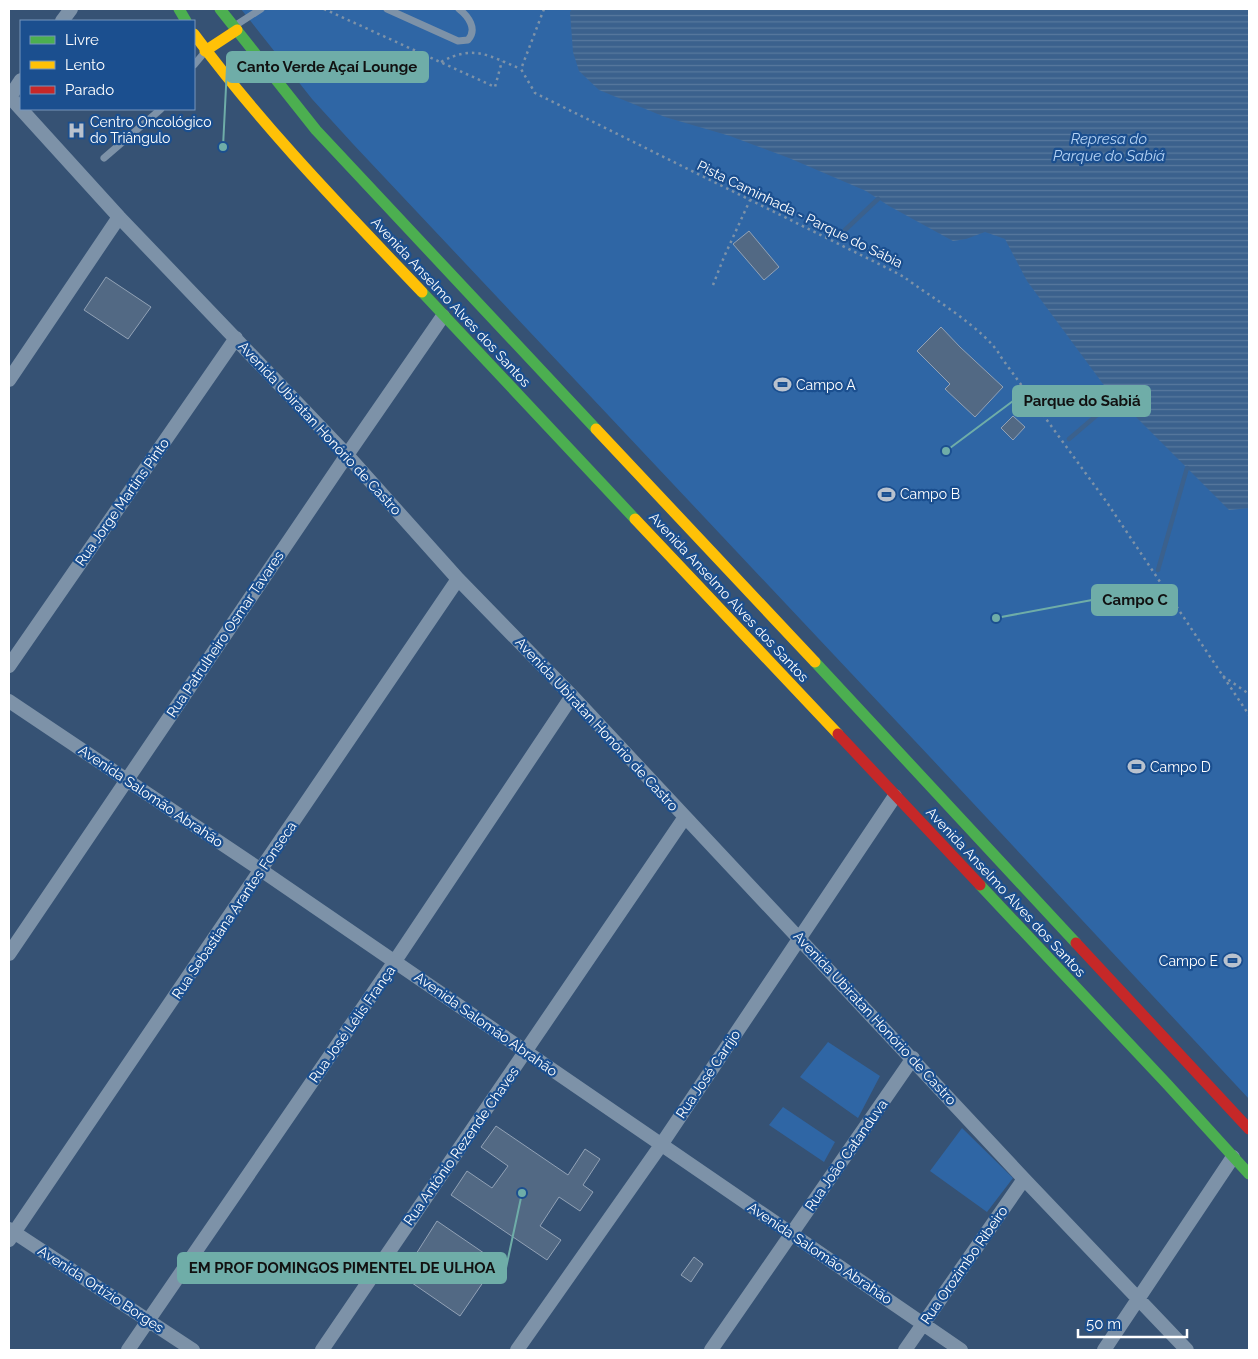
<svg xmlns="http://www.w3.org/2000/svg" width="1258" height="1359" viewBox="0 0 1258 1359" font-family="Raleway,sans-serif">
  <defs>
    <pattern id="water-rules" width="6" height="5" patternUnits="userSpaceOnUse" patternTransform="scale(1.25)"><rect width="6" height="5" fill="#3b618d"/><path d="M0 2.5h6" fill="none" stroke="#58799e"/></pattern>
  </defs>
  <rect width="100%" height="100%" fill="#365274"/>
  <path fill="#2f66a5" d="M241,9H1249V1099L930,757L353,144L312,99Z
    M828,1042L880,1076L858,1118L800,1077Z
    M783,1107L835,1142L824,1162L769,1125Z
    M962,1128L1013,1178L987,1212L930,1171Z"/>
  <path fill="url(#water-rules)" d="M572,9H1249V508L1229,510L1103,384L1027,281L1005,239L985,232L966,239L953,241L889,206L866,191L789,158L730,136L665,117L599,90L579,71L573,52L570,12Z"/>
  <g fill="none" stroke-linecap="round" stroke-linejoin="round">
    <path stroke="#3b618d" stroke-width="4.5" d="M840,239L845,230L878,199
      M1069,439L1117,398
      M1158,570L1187,468"/>
  </g>
  <path fill="#526984" stroke="#92a2b6" d="M749,231L779,267L764,280L733,244Z
    M106,277L151,307L128,339L84,310Z
    M941,327L960,347L1003,387L975,417L945,389L950,384L917,351Z
    M1013,416L1025,427L1013,440L1001,428Z
    M496,1126L568,1175L585,1149L600,1159L583,1185L593,1192L580,1211L559,1197L540,1226L561,1240L547,1260L451,1195L467,1171L492,1188L508,1166L481,1147Z
    M437,1221L497,1262L460,1316L402,1276Z
    M694,1257L703,1264L691,1282L681,1275Z"/>
  <g fill="none" stroke-linecap="round" stroke-linejoin="round">
    <path stroke="#7d92a8" stroke-width="2.5" stroke-dasharray="2.5 4" stroke-linecap="butt" d="M324,9L495,87L502,61
      M544,9L521,69L535,93L893,271L904,277C929,296 987,330 1001,357L1108,504L1249,715
      M441,62C474,44 489,56 521,69
      M713,285L724,257L750,200
      M1223,676L1249,694"/>
    <path stroke="#7d92a8" stroke-width="7" d="M387,9L458,41L468,40C478,29 468,16 459,9
      M236,25L261,9
      M194,65L204,53
      M104,158L161,109"/>
    <path stroke="#7d92a8" stroke-width="14" d="M62,21L71,9
      M9,96L119,217L347,455L458,579L572,696L1024,1179L1187,1350
      M9,98L21,80
      M9,380L119,217
      M9,666L236,338
      M9,701L261,870L961,1350
      M9,954L347,455L443,316
      M9,1229L193,1350
      M9,1240L458,579
      M128,1350L395,961L572,696
      M322,1350L685,817
      M517,1350L661,1145L895,796
      M711,1350L913,1058
      M905,1350L1024,1179
      M1104,1350L1233,1157"/>
    <path stroke="#4caf50" stroke-width="11" d="M179,9L186,21
      M220,9L316,130L596,429
      M422,292L635,519
      M815,662L1076,943
      M980,885L1167,1084L1249,1174"/>
    <path stroke="#ffc107" stroke-width="11" d="M194,34C262,126 343,209 422,292
      M205,51L237,30
      M596,429L815,662
      M635,519L838,734"/>
    <path stroke="#c62828" stroke-width="11" d="M838,734L980,885
      M1076,943L1249,1129"/>
  </g>
  <defs>
    <symbol id="hospital-bare" viewBox="-9 -9 18 18"><path d="M-5-5h3v3.5h4V-5h3V5h-3V1.5h-4V5h-3Z" fill="#b9c2ce" stroke="#1b4f8f" stroke-width="2.5" paint-order="stroke"/></symbol>
    <symbol id="stadium-bare" viewBox="-9 -9 18 18"><path d="M0-5a6.5 5 0 1 0 0 10a6.5 5 0 1 0 0-10ZM-3.5-1.8h7v3.6h-7Z" fill="#b9c2ce" stroke="#1b4f8f" stroke-width="2.5" paint-order="stroke"/></symbol>
  </defs>
  <g fill-rule="evenodd">
    <use href="#hospital-bare" x="64" y="118" width="25" height="25"/>
    <use href="#stadium-bare" x="770" y="372" width="25" height="25"/>
    <use href="#stadium-bare" x="874" y="482" width="25" height="25"/>
    <use href="#stadium-bare" x="1124" y="754" width="25" height="25"/>
    <use href="#stadium-bare" x="1220" y="948" width="25" height="25"/>
  </g>
  <g text-anchor="middle" stroke-width="4.5" stroke-linejoin="round" paint-order="stroke">
    <g font-size="14" fill="#fff" stroke="#1b4f8f" text-anchor="start">
      <text x="90" y="127">Centro Oncológico<tspan x="90" dy="16">do Triângulo</tspan></text>
      <text x="796" y="390">Campo A</text>
      <text x="900" y="499">Campo B</text>
      <text x="1150" y="772">Campo D</text>
      <text x="1218" y="966" text-anchor="end">Campo E</text>
    </g>
    <g font-size="14" fill="#fff" stroke="#1b4f8f">
      <text transform="translate(800 214) rotate(26)" y="5">Pista Caminhada - Parque do Sábia</text>
      <text transform="translate(451 302) rotate(47)" y="5">Avenida Anselmo Alves dos Santos</text>
      <text transform="translate(320 428) rotate(47)" y="5">Avenida Ubiratan Honório de Castro</text>
      <text transform="translate(122 502) rotate(-55)" y="5">Rua Jorge Martins Pinto</text>
      <text transform="translate(729 597) rotate(47)" y="5">Avenida Anselmo Alves dos Santos</text>
      <text transform="translate(225 634) rotate(-56)" y="5">Rua Patrulheiro Osmar Tavares</text>
      <text transform="translate(597 724) rotate(47)" y="5">Avenida Ubiratan Honório de Castro</text>
      <text transform="translate(151 796) rotate(34)" y="5">Avenida Salomão Abrahão</text>
      <text transform="translate(1006 892) rotate(47)" y="5">Avenida Anselmo Alves dos Santos</text>
      <text transform="translate(234 910) rotate(-56)" y="5">Rua Sebastiana Arantes Fonseca</text>
      <text transform="translate(875 1018) rotate(47)" y="5">Avenida Ubiratan Honório de Castro</text>
      <text transform="translate(352 1024) rotate(-55)" y="5">Rua José Lélis França</text>
      <text transform="translate(486 1024) rotate(35)" y="5">Avenida Salomão Abrahão</text>
      <text transform="translate(708 1074) rotate(-56)" y="5">Rua José Carrijo</text>
      <text transform="translate(461 1146) rotate(-55)" y="5">Rua Antônio Rezende Chaves</text>
      <text transform="translate(846 1155) rotate(-55)" y="5">Rua João Catanduva</text>
      <text transform="translate(820 1253) rotate(34)" y="5">Avenida Salomão Abrahão</text>
      <text transform="translate(964 1265) rotate(-55)" y="5">Rua Orozimbo Ribeiro</text>
      <text transform="translate(101 1289) rotate(33)" y="5">Avenida Ortízio Borges</text>
    </g>
    <g font-size="15" font-style="italic" fill="#b5d3f5" stroke="#1b4f8f">
      <text x="1109" y="144">Represa do<tspan x="1109" dy="17">Parque do Sabiá</tspan></text>
    </g>
  </g>
  <path fill="none" stroke="#6fada8" stroke-width="2" d="M223 147L227 67M946 451L1013 401M996 618L1092 600M522 1193L506 1268"/>
  <g fill="#6fada8" stroke="#1b4f8f" stroke-width="2">
    <circle cx="223" cy="147" r="5"/>
    <circle cx="946" cy="451" r="5"/>
    <circle cx="996" cy="618" r="5"/>
    <circle cx="522" cy="1193" r="5"/>
  </g>
  <g fill="#6fada8" stroke="#6fada8" stroke-width="2">
    <rect x="227" y="52" width="201" height="30" rx="5"/>
    <rect x="1013" y="386" width="137" height="30" rx="5"/>
    <rect x="1092" y="585" width="85" height="30" rx="5"/>
    <rect x="178" y="1253" width="328" height="30" rx="5"/>
  </g>
  <g font-size="15" text-anchor="middle" font-weight="bold" fill="#111">
    <text x="327" y="72">Canto Verde Açaí Lounge</text>
    <text x="1082" y="406">Parque do Sabiá</text>
    <text x="1135" y="605">Campo C</text>
    <text x="342" y="1273">EM PROF DOMINGOS PIMENTEL DE ULHOA</text>
  </g>
  <rect width="1258" height="1359" fill="none" stroke="#ffffff" stroke-width="20"/>
  <rect x="20" y="20" width="175" height="90" fill="#1b4f8f" stroke="#7695bc"/>
  <rect x="30" y="36" width="25" height="8" fill="#4caf50" stroke="#7695bc"/>
  <text x="65" y="45" font-size="15" fill="#ffffff">Livre</text>
  <rect x="30" y="61" width="25" height="8" fill="#ffc107" stroke="#7695bc"/>
  <text x="65" y="70" font-size="15" fill="#ffffff">Lento</text>
  <rect x="30" y="86" width="25" height="8" fill="#c62828" stroke="#7695bc"/>
  <text x="65" y="95" font-size="15" fill="#ffffff">Parado</text>
  <path d="M1078 1329v8h109v-8" fill="none" stroke="#ffffff" stroke-width="2.5"/>
  <text x="1086" y="1329" font-size="15" fill="#ffffff" stroke="#1b4f8f" stroke-width="4" paint-order="stroke">50 m</text>
</svg>
